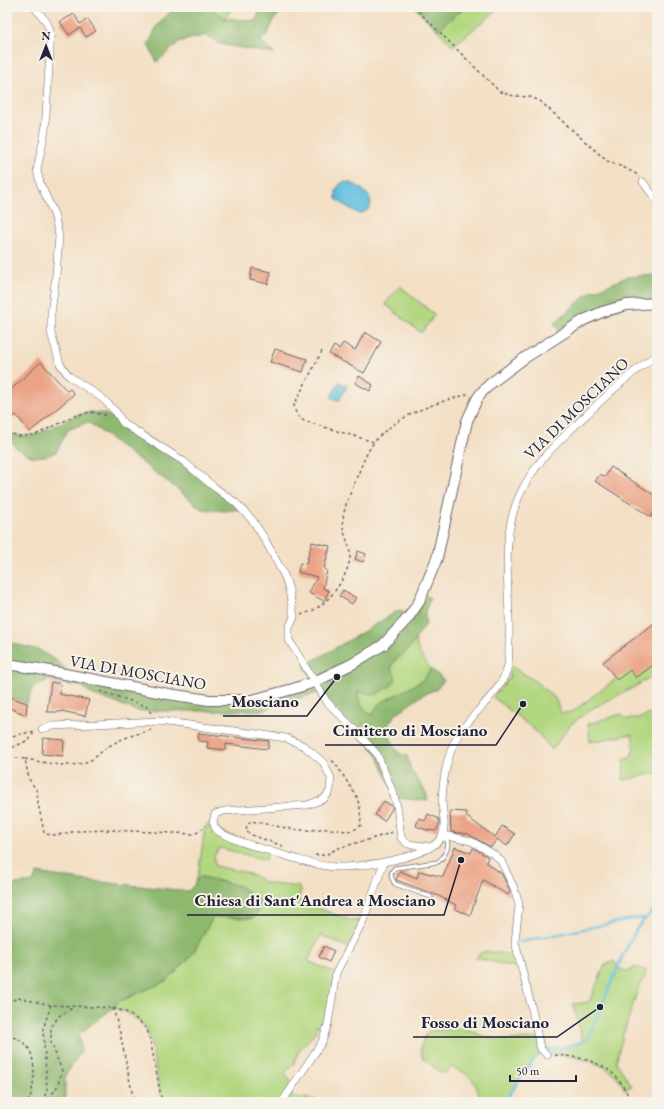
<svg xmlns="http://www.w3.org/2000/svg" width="664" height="1109" viewBox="0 0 664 1109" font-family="'EB Garamond',serif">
  <rect width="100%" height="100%" fill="#f7f3e8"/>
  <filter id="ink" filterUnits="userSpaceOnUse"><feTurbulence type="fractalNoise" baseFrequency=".025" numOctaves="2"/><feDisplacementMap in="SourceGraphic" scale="8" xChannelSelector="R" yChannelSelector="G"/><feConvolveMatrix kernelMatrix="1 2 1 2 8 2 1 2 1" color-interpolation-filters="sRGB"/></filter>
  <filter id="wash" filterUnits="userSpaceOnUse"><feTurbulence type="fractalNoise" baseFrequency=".012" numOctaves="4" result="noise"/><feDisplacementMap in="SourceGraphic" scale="16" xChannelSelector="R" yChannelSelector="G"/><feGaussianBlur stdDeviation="0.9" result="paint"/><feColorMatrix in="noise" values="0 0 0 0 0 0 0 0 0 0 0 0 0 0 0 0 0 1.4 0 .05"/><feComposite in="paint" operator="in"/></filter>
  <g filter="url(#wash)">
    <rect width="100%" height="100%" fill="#f3dfc4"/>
    <path fill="#b2d780" stroke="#6a7c5e" d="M209,7H233L225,18Z
      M465,7H501L453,46L437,30Z
      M400,286L435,315L421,333L385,304Z
      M415,639L419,653L431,669L422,680L413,686L379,704L372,715C364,711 357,701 358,691L365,693L391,667L394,661L407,651Z
      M657,648V673L638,685L591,709L570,725L552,750L537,732L493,697L510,677L508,664L535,681L555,698L561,713L572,712Z
      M653,713L657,716V773L623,780L624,760L631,757L634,748L632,734L590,742L588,724L621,714L626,719L640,718Z
      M213,822L216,829L268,850L266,860L220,848L214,856L215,866C231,870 252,871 265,883L299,887L301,891L298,900L349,920L363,921L349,948L321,935L308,961L336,973L326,1031L316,1025L315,1033L300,1049L293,1065L285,1073L293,1085L287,1095L326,1102H162L151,1044L147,1029L139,1021L126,1012L113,1008L118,1002L168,980L192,955L213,917L254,918L240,886L198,876L205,827Z
      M485,951L519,956L522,969L476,958L478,955Z
      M614,961L618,968L628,972L635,967L646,970L644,980L638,989L623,1035L616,1062L632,1086L625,1090C623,1087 621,1082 619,1079C600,1058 565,1054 538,1055L523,1074L508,1098L509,1102H479C480,1094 476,1082 469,1076C465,1072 457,1070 452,1067L447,1072L441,1073L423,1058L420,1049L424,1038L429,1031C443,1029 458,1027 472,1031C477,1033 483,1037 489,1038C506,1041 521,1040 538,1038L541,1049L555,1048L583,1042L573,1004L589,1002L605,965Z"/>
    <path fill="#8db86e" stroke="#586d54" d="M197,7H209L225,18L255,21L262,7H281V10L273,22L268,34L261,41L275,54L220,44L206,35L179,42L157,62L148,45L157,26L172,10L192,9Z
      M414,7H465L437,30Z
      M657,275V303L626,305L561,335L554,323L589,293L627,277Z
      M91,412L105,414L123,423L183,461L242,509L224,511L201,509L176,488L88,422L68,430L56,452L46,456L33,457L16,448L7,433L18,436L35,435L77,415Z
      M423,594L430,598L425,611L426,624L407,651L394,661L391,667L396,678L392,685L375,695L358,691C357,701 365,711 372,715L379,704L413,686L423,680L431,669L444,680L437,689L424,694L396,714L389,723L388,732L397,751L401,754L407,756L411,770L427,794V801L395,798L377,754L321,692L279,704L265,710L231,711H137L89,693L82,686L67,685L49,680L34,686L27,703L15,699L7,694V642L39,650L57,661L72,675L168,694L252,700L314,682L304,666L358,635L399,610L412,613Z
      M37,873L81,880L188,891L194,885L198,876L240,886L262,903L254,918L213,917L192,955L168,980L118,1002L113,1008L79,1034L81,1052L65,1076V1102H7V893L14,889L15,884L33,882Z"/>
    <path fill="#5fbfde" stroke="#40708c" d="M344,182C361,182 386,207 359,214L349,208L336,199V191L340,184Z
      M339,382L347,386L339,401L331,397Z"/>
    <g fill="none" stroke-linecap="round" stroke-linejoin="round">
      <path stroke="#5fbfde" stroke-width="2.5" d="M520,942L632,919L646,918
        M505,1102C512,1092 531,1059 539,1055C554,1046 576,1048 588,1038L623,955L637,928L657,906"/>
    </g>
    <g id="blocks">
      <path fill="#eba385" d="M74,14L80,24L88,19L96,31L86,37L80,28L69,35L60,22Z
        M252,268L271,272L268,284L250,280Z
        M365,332L381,342L364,373L329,354L334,346L339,349L343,343L355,350Z
        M275,349L307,359L303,372L270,362Z
        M41,362L67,391L70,389L74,394L30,432L16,415L14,417L7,410V393Z
        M359,376L373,385L370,391L355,383Z
        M611,467L657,497V508L651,517L595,481L600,474L605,477Z
        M312,542L330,546L324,569L327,570L323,588L329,591L324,601L309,593L317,577L298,572L300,563L306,564Z
        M358,551L366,554L363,562L355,559Z
        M343,590L356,598L352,604L339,596Z
        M657,621V662L636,678L630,670L617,680L603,662Z
        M51,682L61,684L59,694L89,700L85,716L61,711V712H47Z
        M7,694L15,699L27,703L26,715L7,707Z
        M199,733L269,741L268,749L226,744V750L207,748L208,742L198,741Z
        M43,738L64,740L63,756L42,754Z
        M384,801L392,806V809L384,821L375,815Z
        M450,811L466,812L467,817L495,837L502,826L515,834L507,846L497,839L491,847L468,834L451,832Z
        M428,814L439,819V825L436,831L426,830L416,826L419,818L425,821Z
        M455,847L471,853L473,848L488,857L486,862L502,874L510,891L508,895L483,880L470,915L455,909L456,905L439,896L396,880L400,871L417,878L419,871L443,877Z
        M324,946L334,951L329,962L319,957Z"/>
    </g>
  </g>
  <g filter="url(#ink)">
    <use href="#blocks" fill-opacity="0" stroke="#6b646b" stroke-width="1"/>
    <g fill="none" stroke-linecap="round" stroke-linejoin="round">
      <defs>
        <path id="lane" d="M431,897L395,884C391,878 389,873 395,868L438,862C444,857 450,847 447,840L441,838"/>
        <path id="street" d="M34,7L46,21L50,30V51L45,131L37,170L40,183L54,214L59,236L56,275L51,314V333L60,364L69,376L102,398L116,412L123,423L183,461L214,487L236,503L253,521L264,538L285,577L289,590L294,617L289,628V640L327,702L355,730L377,754L392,790L397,806L401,838L408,844L430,847
          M643,182L657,201
          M42,729L53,726L159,721L286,738L304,746L323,762L331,778L330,791L324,799L307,805L224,811L215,814L213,822C214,824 214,827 216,829C225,840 284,855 300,860C311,863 324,867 336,867C357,868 432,858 442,836C447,825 442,812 442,800C443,779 447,756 457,737C470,714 503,692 508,665C509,657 509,649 509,641C511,591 498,539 521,492C537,460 557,443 583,418C607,395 629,374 657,355
          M443,835L471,841L495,855L501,861L514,888L519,904L515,942L532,1009L539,1043L541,1049L547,1055
          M282,1102L322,1042L328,1024L336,973L363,921L384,862"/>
        <path id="secondary" d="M7,664L39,669L168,694L209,700H252L293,689L314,682L352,664L383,645L408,618L419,602L437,558L467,421L477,399L482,392L491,383L526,357L584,320L602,312L626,305L657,303"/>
      </defs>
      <use href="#lane" stroke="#6b646b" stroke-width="5"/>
      <use href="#street" stroke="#6b646b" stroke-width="8"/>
      <use href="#secondary" stroke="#6b646b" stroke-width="12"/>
      <path stroke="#6b646b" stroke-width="1.5" stroke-dasharray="3 3" stroke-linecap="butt" d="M414,7L500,92L514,96L530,97L540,101L607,161L625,168L636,174L639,177
        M322,351L294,405C295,413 297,416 304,421L374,442
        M7,432L18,436L35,435L77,415L91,412L108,416
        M301,615C305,613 311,612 315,609C331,601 352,571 350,552C349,541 341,531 343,520C344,506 351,492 356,479C362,466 366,452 375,441C398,414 436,403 468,394
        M100,691L146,706L152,714
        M7,737L35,731
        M7,750L29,740L33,734L32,732
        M7,752L9,757L25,759L29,779L37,791L38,803L44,832L45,834L57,835L77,831L111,830L195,834L206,826
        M25,759C44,762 67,769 86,762C98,758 101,750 111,745C124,737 137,734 151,730
        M283,846L249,834L246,830L247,825L251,821C268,824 286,829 303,830C312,831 320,828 328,829C340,829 352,835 361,825L360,809L357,797L337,766L330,758
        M315,855C329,857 330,850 342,847C359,842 376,838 393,832
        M7,1002L18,998L51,1005L113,1008L126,1012L139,1021L147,1029L151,1044L162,1102
        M113,1008L120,1033L134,1102
        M7,1036C13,1037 19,1038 24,1043C38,1054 35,1088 28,1102
        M555,1055C577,1056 605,1062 619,1080C624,1087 628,1095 632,1102
        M43,1102L47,1089L43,1029L51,1005
        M44,1102L51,1096L58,1085L62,1071L51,1042V1027L59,1016L74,1007"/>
      <use href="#lane" stroke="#fff" stroke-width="3.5"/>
      <use href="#street" stroke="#fff" stroke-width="7"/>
      <use href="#secondary" stroke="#fff" stroke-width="10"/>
    </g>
  </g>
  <g text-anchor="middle" stroke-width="4" stroke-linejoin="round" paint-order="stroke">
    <g font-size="16" fill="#22223b" stroke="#f7f3e8">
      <text transform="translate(576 408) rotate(-44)" y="6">VIA DI MOSCIANO</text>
      <text transform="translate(138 672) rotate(10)" y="6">VIA DI MOSCIANO</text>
    </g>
  </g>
  <path fill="none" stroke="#22223b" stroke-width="1.5" d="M337 677L307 716H223M523 704L496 745H325M461 860L444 915H187M600 1007L557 1037H413"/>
  <g fill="#22223b" stroke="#f7f3e8" stroke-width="1.5">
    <circle cx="337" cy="677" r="4"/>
    <circle cx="523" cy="704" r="4"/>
    <circle cx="461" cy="860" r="4"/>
    <circle cx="600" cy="1007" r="4"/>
  </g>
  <g font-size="17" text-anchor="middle" font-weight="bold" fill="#22223b" stroke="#f7f3e8" stroke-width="4" stroke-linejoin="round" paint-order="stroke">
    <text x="265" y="707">Mosciano</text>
    <text x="410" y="736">Cimitero di Mosciano</text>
    <text x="315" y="906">Chiesa di Sant'Andrea a Mosciano</text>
    <text x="485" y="1028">Fosso di Mosciano</text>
  </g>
  <rect width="664" height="1109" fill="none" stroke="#f7f3e8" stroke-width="24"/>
  <g transform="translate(46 46)" stroke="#f7f3e8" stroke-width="3" paint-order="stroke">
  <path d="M0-3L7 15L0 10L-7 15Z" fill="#22223b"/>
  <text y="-6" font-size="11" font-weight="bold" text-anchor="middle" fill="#22223b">N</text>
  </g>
  <path d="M510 1075v6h66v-6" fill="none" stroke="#22223b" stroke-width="2"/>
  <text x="516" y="1075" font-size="12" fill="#22223b" stroke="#f7f3e8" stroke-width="3" paint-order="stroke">50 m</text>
</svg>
